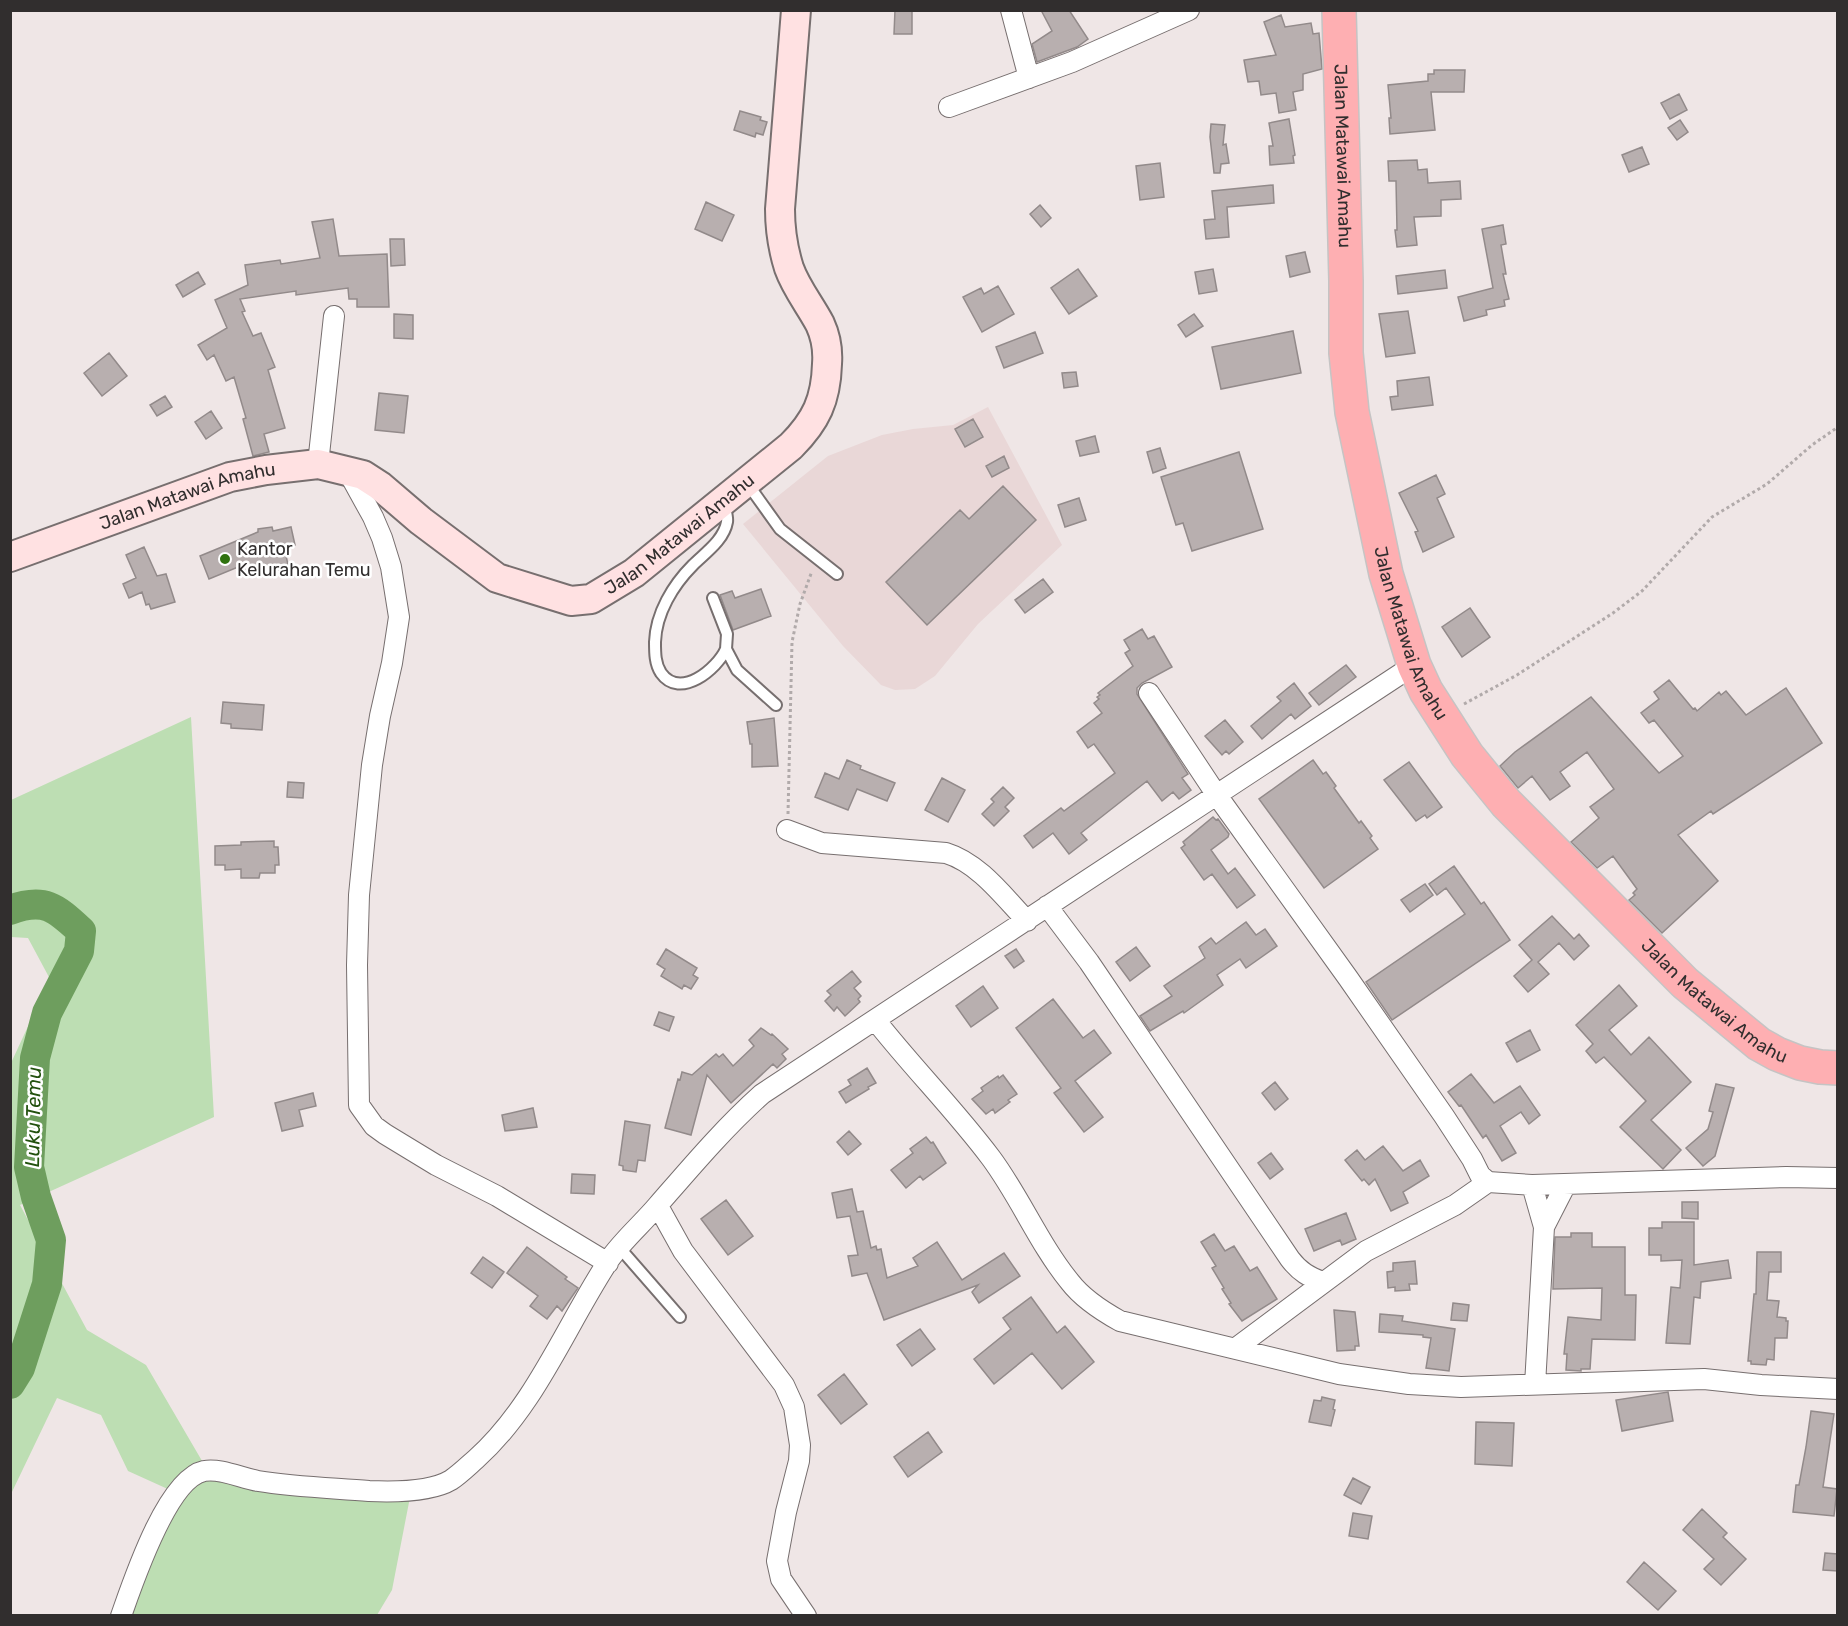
<svg xmlns="http://www.w3.org/2000/svg" width="1848" height="1626" viewBox="0 0 1848 1626" font-family="Rubik,sans-serif">
  <rect width="100%" height="100%" fill="#efe6e6"/>
  <path fill="#e9d7d7" d="M988,407L1062,545L978,624L935,676L915,689L895,690L881,685L843,646L743,524L828,456L882,435L913,429L953,425Z"/>
  <path fill="#bddeb3" d="M191,717L214,1117L20,1205L87,1330L146,1365L212,1478L411,1492L392,1590L377,1615H129L153,1546L181,1495L128,1471L101,1415L57,1398L11,1494V1063L50,979L28,938L11,937V800Z"/>
  <g fill="none" stroke-linecap="round" stroke-linejoin="round">
    <path stroke="#6e9e5e" stroke-width="30" d="M10,910C45,897 56,908 81,931L79,951L47,1013L35,1058L29,1167L36,1197L51,1240L47,1284L20,1368L10,1384"/>
  </g>
  <path fill="#b8afaf" stroke="#928a8a" stroke-width="1.5" d="M895,10H912V34H894Z
    M1041,10H1069L1088,39L1077,47L1037,62L1032,44L1052,31Z
    M1281,15L1285,27L1311,23L1313,34L1319,33L1322,69L1303,74V90L1293,92L1296,110L1279,113L1276,93L1261,95L1259,81L1248,82L1244,60L1276,55L1264,22Z
    M1434,70H1465L1464,92H1431L1435,130L1390,134L1389,118H1391L1388,85L1428,81V74H1434Z
    M1679,94L1687,110L1670,119L1661,103Z
    M740,111L761,117L760,120L767,122L763,135L756,133L755,137L734,130Z
    M1289,119L1295,155L1293,156L1294,163L1270,165L1269,146H1273L1269,123Z
    M1680,120L1688,132L1677,140L1668,128Z
    M1211,124L1225,125L1223,145L1226,144L1229,163L1221,164L1220,173H1214L1210,137Z
    M1642,147L1649,164L1629,172L1622,155Z
    M1417,160L1418,170L1427,169L1428,183L1460,181L1461,199L1441,200V216L1414,217L1417,245L1397,247L1395,230H1397L1396,181H1389L1388,161Z
    M1160,163L1164,197L1140,200L1136,166Z
    M1273,185L1274,203L1227,207L1229,237L1206,239L1204,220L1215,219L1212,191Z
    M706,202L734,215L722,241L695,229Z
    M1040,205L1051,218L1041,227L1030,214Z
    M333,219L339,256L387,254L389,307H357V299H349L348,288L296,295V291L240,299L245,311L242,312L253,336L261,333L275,367L268,370L285,428L264,434L269,452L253,456L243,419L246,418L234,377L226,381L214,355L207,360L198,345L227,328L215,300L248,285L245,265L280,260L281,264L320,258L312,222Z
    M1503,225L1506,244L1501,245L1506,274H1503L1509,299L1504,300L1505,306L1486,310L1487,315L1464,321L1458,297L1493,288L1482,229Z
    M390,239H404L405,265L391,266Z
    M1305,252L1310,272L1290,277L1286,256Z
    M1078,269L1097,296L1069,314L1051,288Z
    M1213,269L1217,291L1199,294L1195,272Z
    M1445,270L1447,288L1398,294L1396,276Z
    M198,272L205,284L183,297L176,285Z
    M998,286L1014,314L982,332L963,297L981,288L984,294Z
    M1408,311L1415,353L1386,357L1379,314Z
    M394,314L413,315V339L394,338Z
    M1194,314L1203,326L1186,337L1178,325Z
    M1293,331L1301,373L1221,389L1212,347Z
    M1035,332L1043,353L1004,368L996,347Z
    M109,353L127,376L102,396L84,373Z
    M1076,372L1078,386L1064,388L1062,373Z
    M1429,377L1433,405L1392,410L1390,397L1398,396L1397,381Z
    M379,393L408,396L404,433L375,430Z
    M165,396L172,407L157,416L150,405Z
    M211,411L222,428L206,439L195,422Z
    M973,419L983,437L965,447L955,429Z
    M1095,436L1099,452L1080,456L1076,441Z
    M1160,448L1166,468L1153,473L1147,452Z
    M1239,452L1263,529L1192,551L1183,523L1176,525L1161,477Z
    M1004,456L1009,468L992,477L986,466Z
    M1436,475L1445,494L1437,498L1454,537L1423,552L1415,532L1418,531L1399,493Z
    M1003,486L1036,520L927,625L886,582L960,510L969,519Z
    M1079,498L1086,520L1065,527L1058,505Z
    M272,527L273,531L291,527L295,545L284,547L289,569L267,576L265,564L240,574L238,567L209,579L200,556L258,532V529Z
    M144,547L157,576L166,574L175,602L151,609L149,604L146,605L142,592L129,598L123,584L136,578L126,555Z
    M1043,579L1053,592L1025,613L1015,600Z
    M761,589L771,616L733,630L720,595L732,591L735,598Z
    M1470,608L1490,637L1462,657L1442,627Z
    M1142,629L1148,639L1154,636L1172,667L1142,683L1137,688V694L1188,774L1182,778L1191,790L1179,799L1173,792L1162,801L1147,781L1081,833L1087,840L1069,854L1053,833L1033,848L1024,836L1061,808L1064,811L1115,773L1094,744L1088,748L1077,732L1102,713L1094,703L1099,699L1097,697L1100,695L1098,693L1133,666L1125,653L1130,650L1124,640Z
    M1346,665L1356,677L1319,705L1309,693Z
    M1669,680L1693,709L1695,708L1697,711L1719,692L1721,695L1726,691L1746,715L1786,688L1822,743L1713,814L1711,811L1678,835L1718,881L1662,933L1629,900L1635,895L1633,893L1637,889L1613,856L1597,868L1571,842L1599,818L1590,807L1614,789L1587,752L1560,772L1570,786L1550,800L1532,776L1518,788L1500,766L1515,752L1591,697L1659,773L1683,756L1654,720L1649,723L1641,713L1659,699L1654,692Z
    M1294,683L1311,706L1295,719L1291,714L1262,739L1251,726L1281,701L1277,697Z
    M223,702L264,705L262,730L231,728V724L221,723Z
    M774,718L778,766L752,767V744H750L747,722Z
    M1225,720L1243,742L1229,754L1226,751L1222,755L1205,736Z
    M847,760L861,766L860,769L895,783L887,801L857,789L848,810L815,797L825,773L839,779Z
    M1313,760L1323,774L1326,772L1336,786L1334,788L1359,823L1361,821L1372,836L1370,838L1378,849L1324,888L1259,799Z
    M1409,762L1442,807L1427,818L1425,815L1416,821L1384,780Z
    M942,778L965,790L948,822L925,810Z
    M288,782L304,783L303,798L287,797Z
    M1003,787L1014,798L1005,807L1009,811L994,826L982,814L994,802L991,799Z
    M1213,817L1216,820L1218,819L1229,834L1228,837L1211,850L1228,874L1235,868L1255,895L1237,908L1212,874L1204,880L1181,848L1185,845L1183,842Z
    M274,841V847H278L279,865H275V873H260L259,878H241V869L225,870V865H215V846L241,845V842Z
    M1454,866L1481,904L1484,902L1510,940L1392,1020L1366,982L1465,914L1446,888L1437,895L1429,884Z
    M1425,884L1433,895L1410,912L1401,900Z
    M1552,916L1574,939L1579,934L1589,946L1574,960L1559,943L1538,962L1549,974L1528,992L1514,976L1532,960L1519,945Z
    M1246,922L1256,935L1265,929L1277,946L1246,968L1240,959L1217,975L1223,985L1184,1013L1183,1011L1150,1031L1140,1016L1172,996L1164,986L1205,958L1199,947L1211,938L1216,944Z
    M1136,947L1150,966L1130,981L1116,962Z
    M666,949L697,968L693,975L698,978L691,989L684,985L682,989L661,976L665,969L657,964Z
    M1016,949L1024,961L1014,968L1005,956Z
    M852,971L861,982L854,988L861,996L858,999L860,1002L845,1016L837,1007L834,1011L825,1001L831,995L827,991Z
    M1619,985L1637,1006L1609,1030L1631,1055L1649,1037L1691,1082L1651,1120L1681,1150L1663,1169L1620,1127L1646,1101L1604,1057L1596,1063L1586,1051L1593,1044L1576,1025Z
    M983,986L998,1008L971,1027L956,1006Z
    M1053,999L1083,1038L1094,1030L1111,1053L1075,1081L1103,1117L1084,1132L1054,1093L1061,1088L1016,1028Z
    M659,1012L674,1017L669,1031L654,1025Z
    M761,1028L771,1035L772,1034L788,1049L782,1054L786,1059L777,1068L773,1064L731,1103L707,1075L691,1135L665,1128L678,1079L680,1080L682,1072L692,1075L716,1054L719,1057L723,1054L733,1066L754,1046L749,1040Z
    M1530,1030L1540,1050L1517,1062L1506,1043Z
    M867,1068L876,1083L868,1087L869,1089L846,1103L839,1092L851,1085L848,1080Z
    M1471,1074L1494,1103L1520,1086L1540,1115L1529,1124L1521,1112L1500,1126L1516,1153L1502,1161L1486,1135L1483,1138L1461,1105L1459,1106L1448,1092Z
    M1003,1075L1017,1094L1008,1100L1010,1102L995,1113L993,1109L986,1114L972,1099L983,1091L981,1088L998,1076L999,1078Z
    M1275,1082L1288,1099L1275,1110L1262,1093Z
    M1716,1084L1734,1088L1715,1156L1703,1166L1686,1148L1708,1129L1713,1112L1709,1111Z
    M313,1093L316,1106L299,1110L303,1126L282,1131L275,1103Z
    M533,1108L537,1127L505,1131L502,1115Z
    M625,1121L650,1125L645,1161L638,1160L636,1172L623,1170V1166L619,1165Z
    M849,1131L861,1144L848,1155L837,1142Z
    M926,1137L931,1143L933,1142L946,1163L923,1180L920,1176L906,1188L891,1170L913,1153L910,1149Z
    M1383,1146L1403,1171L1420,1160L1429,1176L1403,1192L1408,1203L1391,1211L1375,1179L1369,1185L1364,1179L1362,1181L1345,1160L1357,1150L1365,1160Z
    M1271,1153L1283,1169L1270,1179L1258,1163Z
    M572,1174L595,1175L594,1194L571,1193Z
    M852,1189L857,1212L863,1211L871,1248L876,1246L877,1250L881,1249L887,1278L918,1266L913,1258L937,1242L962,1280L1004,1253L1020,1276L979,1303L972,1292L978,1285L884,1320L867,1273L852,1276L848,1256L858,1255L850,1216L837,1218L832,1193Z
    M726,1200L753,1236L728,1255L701,1219Z
    M1682,1202H1698V1219L1682,1218Z
    M1346,1213L1356,1239L1342,1245L1340,1240L1314,1251L1305,1229Z
    M1662,1222H1694V1265L1728,1260L1731,1278L1701,1282L1700,1298L1694,1297L1690,1344L1666,1343L1671,1287L1680,1288L1682,1260L1661,1261V1255H1649V1228H1662Z
    M1571,1233H1592V1247H1625V1295H1636L1635,1340L1592,1339L1590,1369H1581V1371L1566,1370L1567,1354H1564L1568,1317L1601,1320L1602,1288L1553,1289L1555,1237H1571Z
    M1214,1234L1225,1251L1234,1246L1250,1271L1257,1267L1277,1299L1242,1321L1229,1304L1231,1303L1222,1289L1224,1288L1212,1268L1216,1266L1201,1242Z
    M527,1247L567,1277L565,1279L578,1288L562,1311L557,1306L547,1319L530,1306L538,1296L507,1273Z
    M1757,1252H1781V1272H1769L1767,1300L1779,1301L1777,1317L1786,1318V1321H1788L1787,1338H1775L1774,1360L1767,1359L1766,1365L1751,1364V1361H1748L1754,1294H1756Z
    M483,1257L504,1272L492,1288L471,1273Z
    M1415,1261L1417,1284H1409L1410,1290L1395,1291V1287L1388,1288L1387,1272L1393,1271V1263Z
    M1031,1297L1057,1333L1065,1326L1094,1362L1062,1389L1032,1353L994,1384L974,1359L1011,1329L1003,1318Z
    M1453,1303L1469,1305L1467,1321L1451,1320Z
    M1334,1310L1355,1312L1359,1346H1355V1350L1337,1351Z
    M1380,1314L1403,1316L1402,1321L1455,1329L1449,1371L1426,1368L1431,1338L1423,1337V1335L1379,1332Z
    M920,1329L935,1349L912,1366L897,1345Z
    M844,1374L867,1404L841,1424L818,1395Z
    M1668,1392L1673,1421L1622,1431L1616,1400Z
    M1322,1397L1335,1400L1333,1409L1335,1410L1331,1426L1309,1422L1314,1400L1321,1401Z
    M1811,1411L1834,1414L1823,1487L1837,1489L1834,1516L1793,1512L1796,1485H1799L1806,1447Z
    M1476,1422L1514,1423L1512,1466L1475,1464Z
    M928,1432L942,1452L908,1477L894,1457Z
    M1353,1478L1370,1487L1361,1504L1344,1495Z
    M1702,1509L1727,1533L1723,1537L1746,1559L1721,1585L1704,1569L1714,1559L1683,1530Z
    M1353,1513L1372,1516L1368,1539L1349,1536Z
    M1825,1553L1838,1554V1571L1823,1570Z
    M1644,1562L1676,1591L1658,1610L1627,1582Z"/>
  <g fill="none" stroke-linecap="round" stroke-linejoin="round">
    <defs>
      <path id="service" d="M747,483L780,529L837,574
        M724,504C725,509 728,517 727,522C724,540 705,553 693,565C673,585 656,613 655,642C655,653 655,664 661,673C680,700 717,669 726,649
        M713,598L727,634L726,649L737,670L776,705
        M619,1247L680,1317"/>
      <path id="minor" d="M1011,10L1029,78
        M949,107L1072,62L1189,10
        M318,464L334,316
        M347,470L373,517L382,538L391,567L399,617L392,663L380,716L372,765L359,895L357,965L359,1105L374,1126L385,1134L436,1165L497,1196L608,1263
        M1149,693L1216,794L1348,978L1444,1116L1472,1159L1480,1175L1488,1182L1532,1185L1786,1177L1838,1178
        M787,830L822,843L946,853C979,863 1004,897 1027,921
        M1047,906L1089,962L1290,1259C1300,1272 1309,1277 1323,1282
        M876,1021C913,1068 955,1110 991,1158C1020,1197 1039,1244 1070,1282C1083,1299 1102,1311 1120,1321L1339,1374L1409,1384L1461,1387L1704,1379L1761,1385L1838,1389
        M1532,1185L1544,1227L1535,1385
        M658,1206L683,1251L784,1385L794,1407L800,1445L799,1461L786,1512L777,1561L781,1579L806,1616
        M1544,1227L1566,1184
        M1236,1348L1366,1251L1455,1205L1488,1182
        M121,1616C133,1582 167,1479 204,1471C221,1468 241,1478 258,1481C295,1487 332,1488 369,1491C392,1492 431,1492 451,1480C460,1474 468,1466 476,1459C536,1405 565,1327 609,1260C623,1240 642,1224 658,1205C692,1166 724,1128 762,1094L1414,665"/>
      <g id="secondary">
        <path id="s1" d="M10,557L230,477L266,470L318,464L363,475L380,486L421,521L497,578L571,601L591,599L634,573L791,446C816,421 826,400 827,364C828,351 826,337 820,324C810,305 796,288 789,268C783,249 780,228 780,209L796,10"/>
      </g>
      <g id="trunk">
        <path id="s2" d="M1339,10L1346,281V353L1352,412L1386,574L1414,665L1426,691L1467,755L1506,803L1685,983L1759,1044L1777,1054L1800,1063L1820,1067L1838,1068"/>
      </g>
    </defs>
    <use href="#service" stroke="#776f6f" stroke-width="14"/>
    <use href="#minor" stroke="#776f6f" stroke-width="22"/>
    <use href="#secondary" stroke="#776f6f" stroke-width="32"/>
    <use href="#trunk" stroke="#c5c4c4" stroke-width="36"/>
    <path stroke="#b1aaaa" stroke-width="3" stroke-dasharray="3 3" stroke-linecap="butt" d="M1464,704L1517,675L1613,613L1642,591L1712,517L1767,484L1812,445L1838,427
      M788,814L792,642L800,604L812,571"/>
    <use href="#service" stroke="#fff" stroke-width="10"/>
    <use href="#minor" stroke="#fff" stroke-width="20"/>
    <use href="#secondary" stroke="#ffe1e2" stroke-width="28"/>
    <use href="#trunk" stroke="#feafb2" stroke-width="33"/>
  </g>
  <circle fill="#2f720e" stroke="#fff" stroke-width="2" cx="225" cy="559" r="6"/>
  <g text-anchor="middle" stroke-width="5" stroke-linejoin="round" paint-order="stroke">
    <g font-size="18" fill="#312e2e" stroke="#fff">
      <text dy="6" stroke="none"><textPath href="#s2" startOffset="146">Jalan Matawai Amahu</textPath></text>
      <text dy="6" stroke="none"><textPath href="#s1" startOffset="188">Jalan Matawai Amahu</textPath></text>
      <text dy="6" stroke="none"><textPath href="#s1" startOffset="746">Jalan Matawai Amahu</textPath></text>
      <text dy="6" stroke="none"><textPath href="#s2" startOffset="632">Jalan Matawai Amahu</textPath></text>
      <text dy="6" stroke="none"><textPath href="#s2" startOffset="1118">Jalan Matawai Amahu</textPath></text>
    </g>
    <g font-size="18" fill="#312e2e" stroke="#fff" text-anchor="start">
      <text x="237" y="555">Kantor<tspan x="237" dy="21">Kelurahan Temu</tspan></text>
    </g>
    <g font-size="20" font-style="italic" fill="#22510e" stroke="#fff">
      <text transform="translate(33 1117) rotate(-89)" y="7">Luku Temu</text>
    </g>
  </g>
  <rect width="1848" height="1626" fill="none" stroke="#312e2e" stroke-width="24"/>
</svg>
